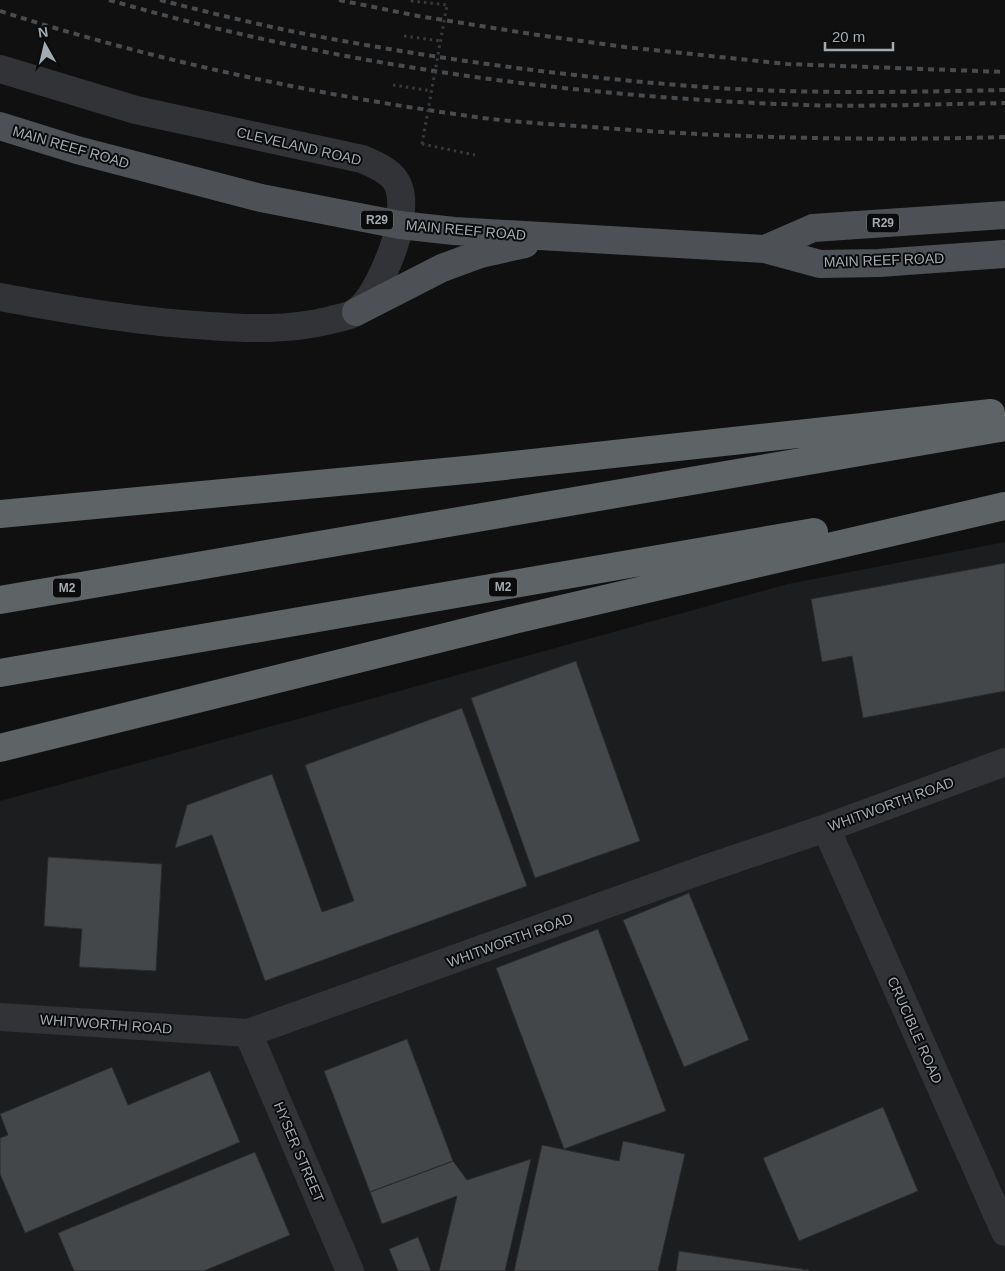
<svg xmlns="http://www.w3.org/2000/svg" width="1005" height="1271" viewBox="0 0 1005 1271" font-family="Arial,sans-serif">
  <rect width="100%" height="100%" fill="#101011"/>
  <path fill="#1c1d1e" d="M1005,542V1271H0V801L788,584Z"/>
  <path fill="#444749" stroke="#2a2b2d" d="M1005,563V691L863,718L852,656L822,662L811,599Z
    M576,661L640,841L535,878L471,698Z
    M462,708L527,886L265,981L212,835L175,848L187,805L272,774L322,912L354,901L305,765Z
    M48,857L162,864L156,971L79,967L82,929L44,926Z
    M689,893L749,1040L684,1067L623,920Z
    M598,929L666,1111L564,1149L496,968Z
    M407,1039L453,1161L370,1192L324,1071Z
    M112,1067L128,1105L210,1071L240,1142L25,1233L0,1174V1138L8,1135L0,1114Z
    M883,1107L918,1191L799,1241L763,1158Z
    M623,1141L685,1154L658,1271H514L542,1145L619,1161Z
    M255,1152L290,1235L204,1271H74L58,1233Z
    M531,1159L505,1271H439L457,1196L382,1224L370,1192L453,1161L467,1180Z
    M418,1237L431,1271H398L389,1249Z
    M679,1251L809,1270V1271H676Z"/>
  <g fill="none" stroke-linecap="round" stroke-linejoin="round">
    <path stroke="#373b3d" stroke-width="3" stroke-dasharray="2.5 4" stroke-linecap="butt" d="M412,0V1L447,5
      M404,36L441,41
      M393,85L432,91
      M422,144L475,155"/>
    <path stroke="#313336" stroke-width="28" d="M0,69L136,110L362,159C396,173 405,182 400,221C397,245 376,298 356,312C349,317 336,318 327,321C289,330 249,329 210,326C139,322 70,310 0,297
      M826,828L1005,1232
      M0,1017L248,1033L705,869L826,828L1005,762
      M248,1033L350,1271"/>
    <path stroke="#4d5155" stroke-width="28" d="M0,126L77,150L261,198L400,225L454,231L765,249L820,264L879,263L1005,254
      M765,249L813,228L1005,215
      M356,312L442,268L480,254L525,244"/>
    <path stroke="#5e6366" stroke-width="28" d="M0,514L476,469L991,413
      M0,600L1005,427
      M0,673L814,532
      M0,748L514,620L1005,506"/>
    <path stroke="#484c4f" stroke-width="4" stroke-dasharray="6 5" stroke-linecap="butt" d="M109,0C334,65 570,97 805,105C871,107 938,104 1005,103
      M160,0C215,14 271,28 327,38C456,62 587,79 718,88C813,94 910,92 1005,90
      M339,0L418,16L538,35L625,47L787,64L1005,72
      M0,11C152,60 311,94 469,116C509,122 550,124 591,127C729,138 867,141 1005,137"/>
    <path stroke="#373b3d" stroke-width="3" stroke-dasharray="2.5 4" stroke-linecap="butt" d="M422,144L447,5"/>
  </g>
  <g text-anchor="middle" stroke-width="4" stroke-linejoin="round" paint-order="stroke">
    <g fill="#0b0b0c" stroke="#757b80" stroke-width="1">
      <rect x="361" y="210.5" width="32" height="19" rx="4"/>
      <rect x="867" y="213.5" width="32" height="19" rx="4"/>
      <rect x="489" y="577.5" width="28" height="19" rx="4"/>
      <rect x="53" y="578.5" width="28" height="19" rx="4"/>
    </g>
    <g font-size="12" font-weight="bold" fill="#a2abb1">
      <text x="377" y="224">R29</text>
      <text x="883" y="227">R29</text>
      <text x="503" y="591">M2</text>
      <text x="67" y="592">M2</text>
    </g>
    <g font-size="14" fill="#a2abb1" stroke="#0b0b0c">
      <text transform="translate(299 146) rotate(13)" y="5">CLEVELAND ROAD</text>
      <text transform="translate(71 147) rotate(16)" y="5">MAIN REEF ROAD</text>
      <text transform="translate(466 230) rotate(5)" y="5">MAIN REEF ROAD</text>
      <text transform="translate(884 260) rotate(-2)" y="5">MAIN REEF ROAD</text>
      <text transform="translate(891 804) rotate(-20)" y="5">WHITWORTH ROAD</text>
      <text transform="translate(510 940) rotate(-20)" y="5">WHITWORTH ROAD</text>
      <text transform="translate(106 1024) rotate(4)" y="5">WHITWORTH ROAD</text>
      <text transform="translate(915 1030) rotate(66)" y="5">CRUCIBLE ROAD</text>
      <text transform="translate(299 1152) rotate(67)" y="5">HYSER STREET</text>
    </g>
  </g>
  <g transform="translate(45 45) rotate(352)" stroke="#0b0b0c" stroke-width="4" paint-order="stroke">
  <path d="M0-4L9 19L0 12L-9 19Z" fill="#a2abb1"/>
  <text y="-8" font-size="14" font-weight="bold" text-anchor="middle" fill="#a2abb1">N</text>
  </g>
  <path d="M825 42v8h68v-8" fill="none" stroke="#a2abb1" stroke-width="2.5"/>
  <text x="832" y="42" font-size="15" fill="#a2abb1" stroke="#0b0b0c" stroke-width="4" paint-order="stroke">20 m</text>
</svg>
